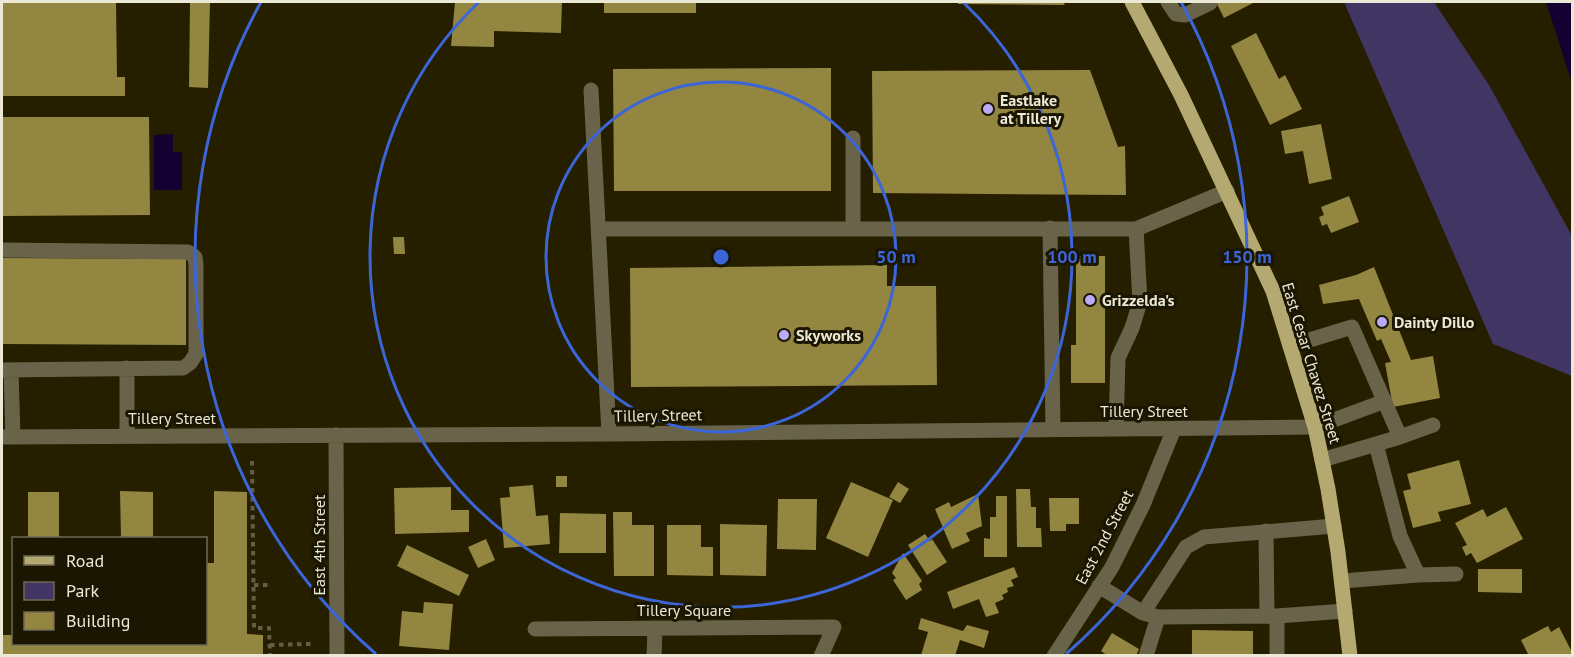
<svg xmlns="http://www.w3.org/2000/svg" width="1574" height="657" viewBox="0 0 1574 657" font-family="'PT Sans',sans-serif">
  <rect width="100%" height="100%" fill="#251f00"/>
  <path fill="#413564" d="M1344,2H1434L1489,85L1572,236V376L1493,344Z"/>
  <path fill="#140132" d="M1546,2H1572V83Z
    M173,134V152H182V190H154V135Z"/>
  <path fill="#928641" d="M2,2H116L117,77H125V96H2Z
    M190,2H210L208,88L189,87Z
    M455,2H562L561,33L494,31V47L451,46Z
    M604,2H696V13H604Z
    M958,2H1063L1065,5L958,4Z
    M1216,2H1252L1253,3L1224,18Z
    M1256,33L1279,79L1285,75L1302,109L1270,125L1231,46Z
    M831,68V191H614L613,69Z
    M1090,70L1118,147L1125,146L1126,195L873,193L872,71Z
    M2,117H149L150,215L2,216Z
    M1321,124L1332,179L1309,184L1303,151L1285,154L1281,131Z
    M1349,196L1359,222L1331,233L1327,224L1322,226L1319,217L1324,215L1321,207Z
    M393,237H404L405,254H394Z
    M1076,256H1105V383H1071V345H1076Z
    M2,258L186,259V345L2,344Z
    M887,265V286H936L937,385L631,387L630,268Z
    M1374,267L1411,360L1433,356L1440,398L1393,407L1385,363L1391,362L1381,339L1377,341L1359,299L1323,304L1319,285L1356,275Z
    M1459,460L1471,504L1438,512L1441,521L1413,528L1403,491L1411,489L1407,474Z
    M556,476H567V487H556Z
    M851,482L893,500L868,557L826,538Z
    M898,482L909,489L900,503L889,497Z
    M533,485L536,516L548,515L550,544L504,548L500,498L510,497L509,487Z
    M451,487V510H469V532L395,534L394,488Z
    M1016,489H1030L1031,507H1036V528H1041L1042,547H1017Z
    M120,491L153,492V538H121Z
    M214,491L247,492V634L263,635V656H2V635H14V644H206V563H214Z
    M28,492H59V538H28Z
    M978,494L982,526L966,533L970,541L952,549L935,509L949,502L951,507Z
    M996,496H1007V557H984V538L990,539V517H996Z
    M1049,498H1079V524H1066V531H1050Z
    M778,499H817L816,550L777,549Z
    M1506,507L1523,539L1477,563L1471,553L1466,556L1462,547L1467,545L1455,523L1483,509L1487,517Z
    M613,512H632V525H654V576H614Z
    M560,513L606,514V553H559Z
    M720,524L767,525L766,576L720,575Z
    M667,525H701V547H713V576L667,575Z
    M925,534L930,541L932,539L947,562L927,575L908,545Z
    M486,539L495,560L478,568L468,547Z
    M407,545L469,575L459,596L397,566Z
    M903,553L922,581L919,584L922,590L906,600L893,580L896,578L892,573Z
    M1014,567L1018,577L1011,580L1014,586L1007,588L1008,592L1002,595L1004,599L995,603L999,613L986,617L979,599L953,609L947,592Z
    M1478,569H1522V593L1478,592Z
    M424,602L453,604L449,650L399,646L402,611L423,613Z
    M921,618L963,631L967,625L989,631L984,648L960,640L955,656L921,655L928,632L918,629Z
    M1548,626L1551,632L1559,627L1572,652V656H1529L1521,640Z
    M1192,630L1253,631V656H1192Z
    M1112,633L1139,649L1136,656H1108L1101,651Z"/>
  <g fill="none" stroke-linecap="round" stroke-linejoin="round">
    <path stroke="#635e43" stroke-width="4" stroke-dasharray="4.5 4.5" stroke-linecap="butt" d="M252,461L254,628H269L270,656
      M254,585H272
      M270,645L311,644"/>
    <path stroke="#696449" stroke-width="15" d="M1168,2L1176,14L1185,15L1210,3
      M591,90L609,434
      M853,138V229
      M1050,228L1053,429
      M599,229H1136L1227,191
      M2,250L188,252L195,257L196,265V354L190,363L183,368L2,370
      M1290,346L1352,327L1400,437L1322,460
      M127,368V436
      M11,370L13,437
      M1116,429L1118,358L1132,328L1140,302L1136,229
      M336,435L337,656
      M2,437L609,434L1315,427L1385,401
      M1400,437L1433,425
      M1266,531L1267,616
      M1418,575L1456,574
      M1342,581L1418,575L1400,536L1376,444
      M1099,586L1143,613L1158,617L1277,616L1345,611
      M1143,613L1186,547L1204,537L1334,526
      M535,629L834,627L821,656
      M654,656L655,628
      M1054,656L1112,567L1143,505L1174,429
      M1146,656L1158,617
      M1277,656V616"/>
    <path stroke="#b4aa71" stroke-width="15" d="M1132,2L1181,95L1273,291L1315,427L1328,489L1338,552L1350,656"/>
  </g>
  <g fill="none" stroke="#3c65d8" stroke-width="3">
    <circle cx="721" cy="257" r="175"/>
    <path d="M963 2A351 351 0 1 1 479 2"/>
    <path d="M376 654A526 526 0 0 1 261 2M1181 2A526 526 0 0 1 1066 654"/>
  </g>
  <g fill="#bbaaf6" stroke="#1a1601" stroke-width="2">
    <circle cx="988" cy="109" r="6"/>
    <circle cx="1090" cy="300" r="6"/>
    <circle cx="1382" cy="322" r="6"/>
    <circle cx="784" cy="335" r="6"/>
  </g>
  <g text-anchor="middle" stroke-width="6" stroke-linejoin="round" paint-order="stroke">
    <g font-size="16" font-weight="bold" fill="#ebe8d6" stroke="#1a1601" text-anchor="start">
      <text x="1000" y="106">Eastlake<tspan x="1000" dy="18">at Tillery</tspan></text>
      <text x="1102" y="306">Grizzelda's</text>
      <text x="1394" y="328">Dainty Dillo</text>
      <text x="796" y="341">Skyworks</text>
    </g>
    <g font-size="16" fill="#ebe8d6" stroke="#1a1601">
      <text transform="translate(1312 363) rotate(73)" y="6">East Cesar Chavez Street</text>
      <text x="1144" y="417">Tillery Street</text>
      <text transform="translate(658 415) rotate(-1)" y="6">Tillery Street</text>
      <text x="172" y="424">Tillery Street</text>
      <text transform="translate(1104 537) rotate(-62)" y="6">East 2nd Street</text>
      <text transform="translate(319 545) rotate(-90)" y="6">East 4th Street</text>
      <text x="684" y="616">Tillery Square</text>
    </g>
  </g>
  <circle cx="721" cy="257" r="9" fill="#3c65d8" stroke="#1a1601" stroke-width="3"/>
  <g font-size="18" text-anchor="middle" font-weight="bold" fill="#3c65d8" stroke="#1a1601" stroke-width="6" stroke-linejoin="round" paint-order="stroke">
    <text x="896" y="263">50 m</text>
    <text x="1072" y="263">100 m</text>
    <text x="1247" y="263">150 m</text>
  </g>
  <rect width="1574" height="657" fill="none" stroke="#ebe8d6" stroke-width="6"/>
  <rect x="12" y="537" width="195" height="108" fill="#1a1601" stroke="#6e6a56" stroke-width="1.5"/>
  <rect x="24" y="556" width="30" height="9" fill="#b4aa71" stroke="#6e6a56" stroke-width="1.5"/>
  <text x="66" y="567" font-size="18" fill="#ebe8d6">Road</text>
  <rect x="24" y="582" width="30" height="18" fill="#413564" stroke="#6e6a56" stroke-width="1.5"/>
  <text x="66" y="597" font-size="18" fill="#ebe8d6">Park</text>
  <rect x="24" y="612" width="30" height="18" fill="#928641" stroke="#6e6a56" stroke-width="1.5"/>
  <text x="66" y="627" font-size="18" fill="#ebe8d6">Building</text>
</svg>
